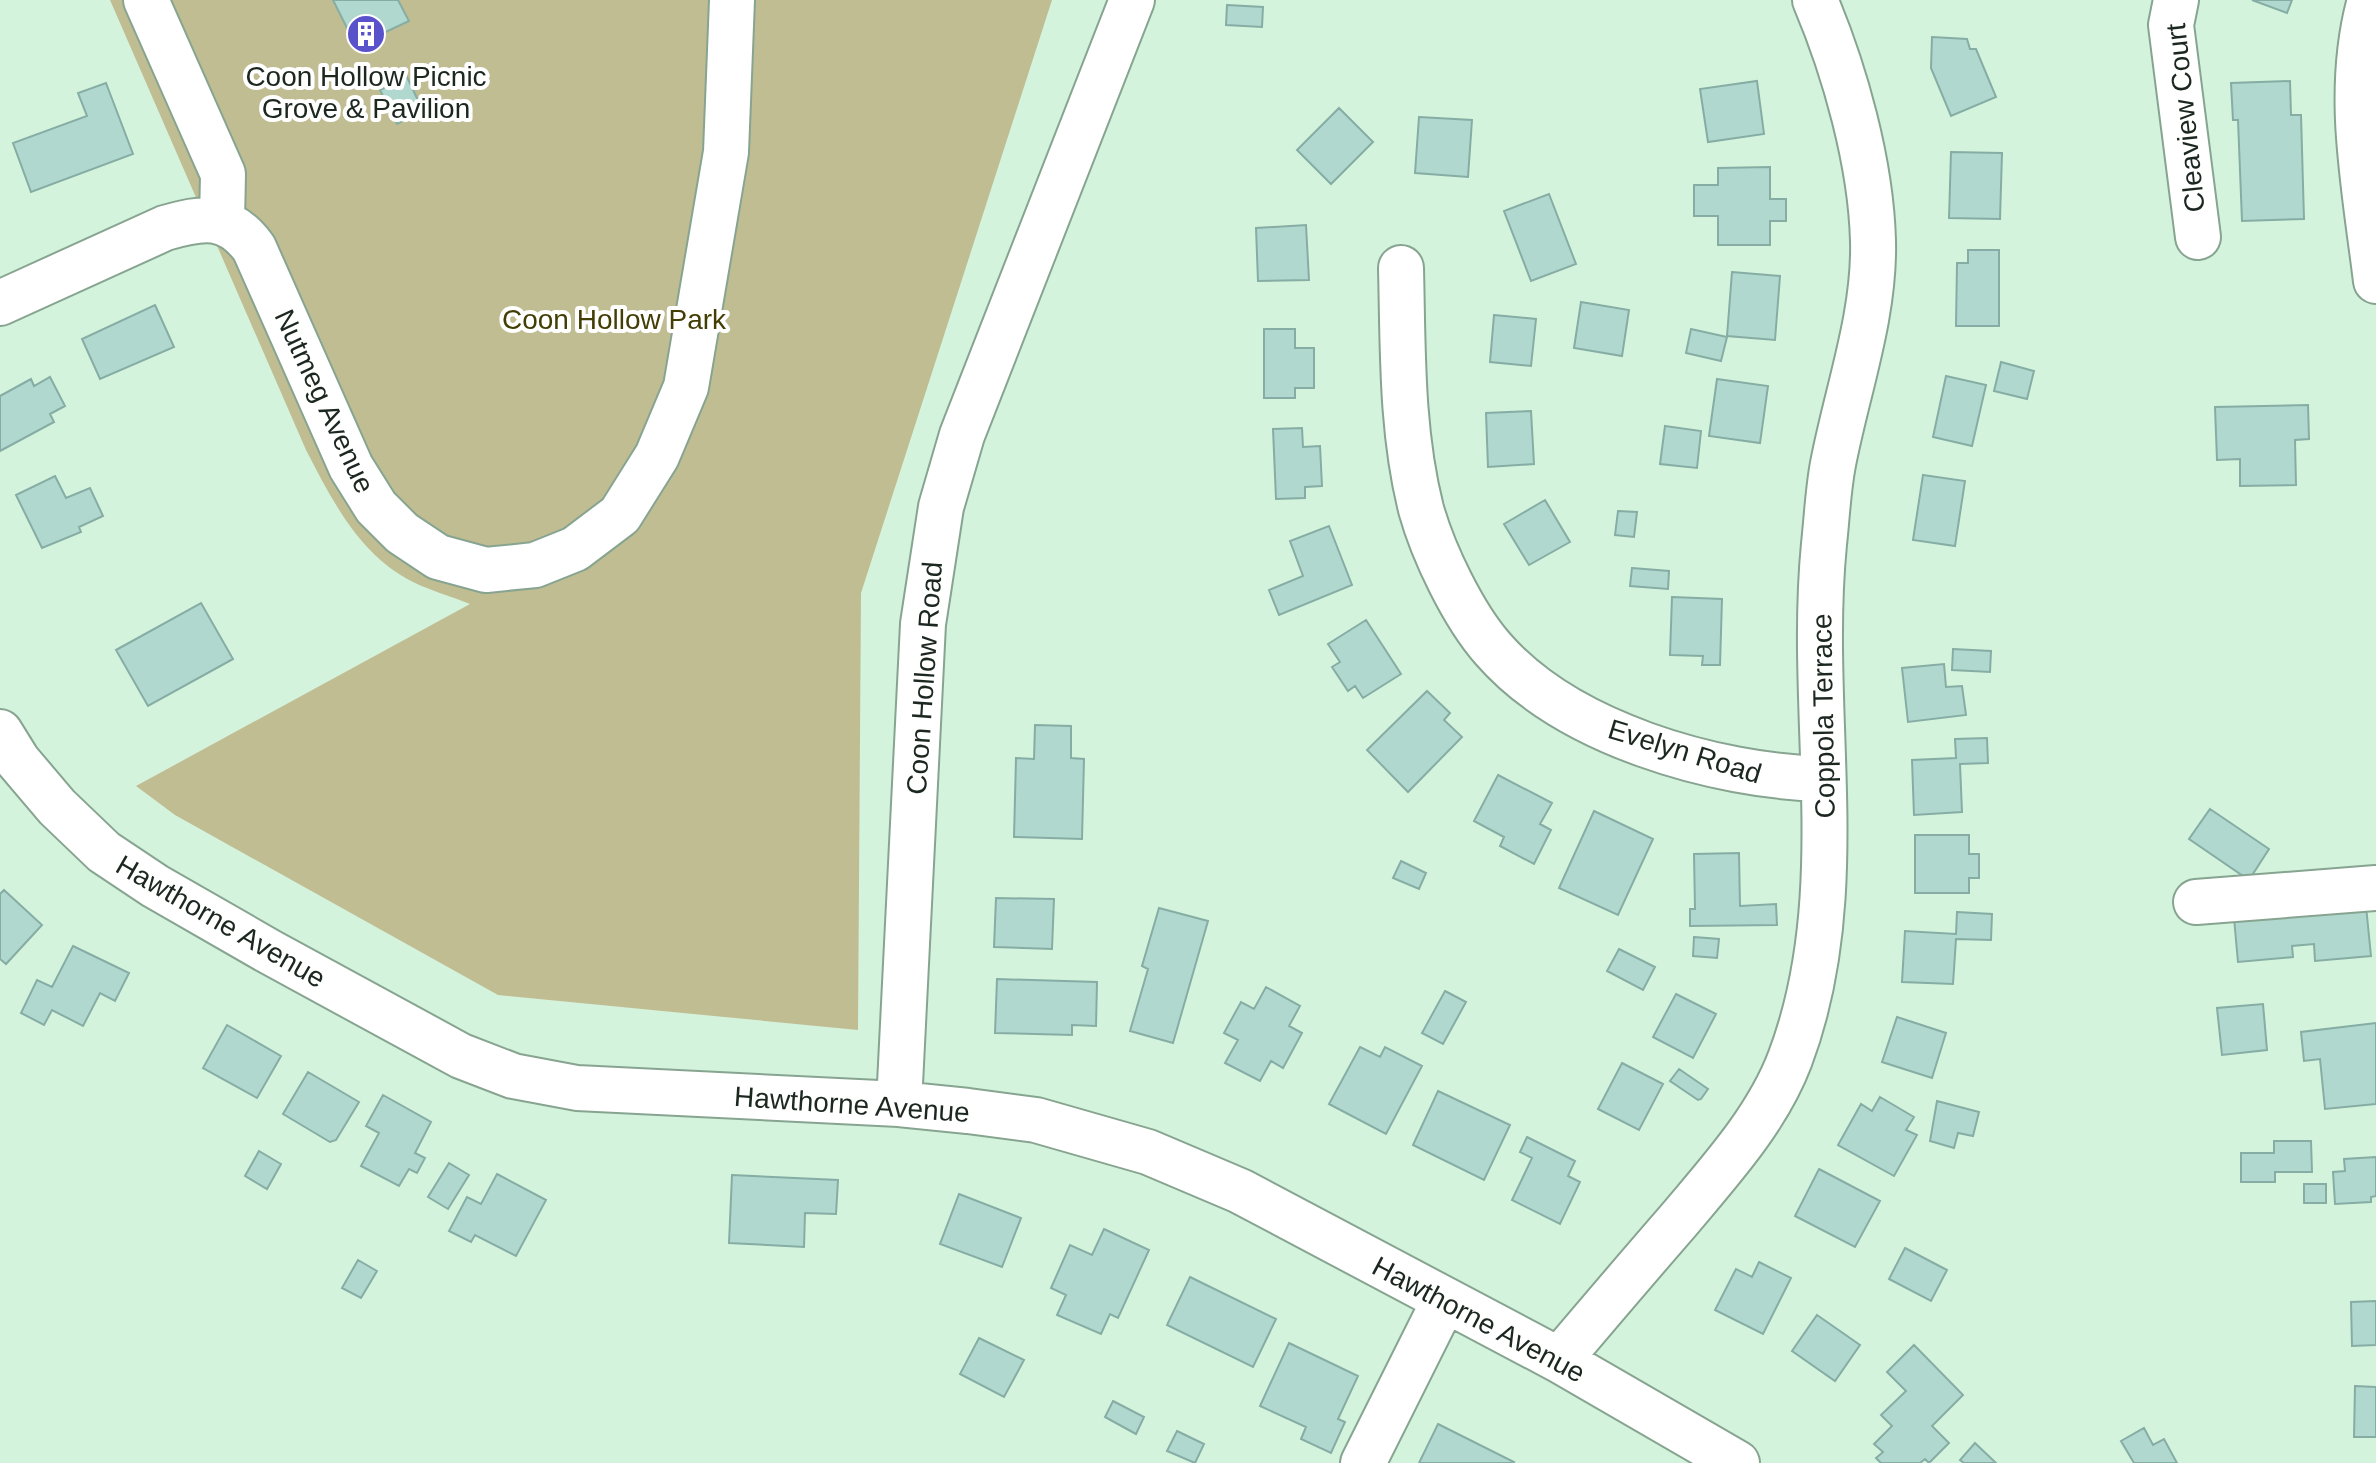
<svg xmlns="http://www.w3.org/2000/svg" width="2376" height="1463" viewBox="0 0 2376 1463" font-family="Helvetica,sans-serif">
  <rect width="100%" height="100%" fill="#d4f3dd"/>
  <path fill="#c0bd93" d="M110,0H1052L861,593L858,1030L498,995L175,815L136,786L470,604C451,596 431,591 413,582C359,555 332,500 306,450Z"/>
  <path fill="#b0d8cf" stroke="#86ada4" stroke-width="2" d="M333,0H398L409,21L356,46Z
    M2252,0H2292L2287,13Z
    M1227,5L1263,7L1262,27L1226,25Z
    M1932,37L1967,39L1970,49H1976L1996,97L1951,116L1931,68Z
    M407,77L423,111L397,124L380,90Z
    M1757,81L1764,134L1708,142L1700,89Z
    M2290,81L2291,115H2301L2304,219L2242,221L2238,120H2233L2231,83Z
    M106,83L133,154L31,192L13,143L87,116L78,93Z
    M1339,108L1373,142L1331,184L1297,150Z
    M1419,117L1472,120L1468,177L1415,173Z
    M1951,152L2002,153L2000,219L1949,218Z
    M1770,167V199H1786V221H1770V245H1718V216H1694V185H1718V168Z
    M1549,194L1576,264L1531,281L1504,211Z
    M1306,225L1309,280L1258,281L1256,228Z
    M1968,250H1999V326H1956L1957,263H1968Z
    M1732,272L1780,276L1775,340L1727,336Z
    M1581,302L1629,310L1622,356L1574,348Z
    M155,305L174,347L100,379L82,339Z
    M1494,315L1536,319L1531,366L1490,362Z
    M1264,329H1295V348H1314V388H1295V398H1264Z
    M1691,329L1727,337L1721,361L1686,353Z
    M2001,362L2034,371L2027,399L1994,391Z
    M1946,376L1986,385L1972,446L1933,437Z
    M50,377L65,406L50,414L54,422L0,451V396L31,379L34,386Z
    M1717,379L1768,386L1760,443L1709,436Z
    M2308,405L2309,439L2295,440L2296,485L2240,486V459L2217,460L2215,407Z
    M1531,411L1534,464L1488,467L1486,413Z
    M1665,426L1701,431L1697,468L1660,464Z
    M1302,428L1303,447L1320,446L1322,486L1305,487V498L1276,499L1273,429Z
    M1923,475L1965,481L1955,546L1913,540Z
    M55,476L66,498L90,488L103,516L79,527L81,532L42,548L16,495Z
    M1545,500L1570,542L1529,565L1504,524Z
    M1618,511L1637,512L1634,537L1615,535Z
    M1329,526L1352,585L1279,615L1269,590L1303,576L1290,541Z
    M1632,568L1669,571L1668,589L1630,586Z
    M1672,597L1722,599L1720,665H1702L1703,656L1670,655Z
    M201,603L233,659L148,706L116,650Z
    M1366,620L1401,674L1363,698L1355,686L1348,691L1332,667L1340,662L1328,644Z
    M1953,649L1991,651L1990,672L1952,670Z
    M1944,664L1946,687L1962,686L1966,715L1908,722L1902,668Z
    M1427,691L1450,713L1444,720L1462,737L1408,792L1367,750Z
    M1035,725L1071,726V758L1084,759L1082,839L1014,837L1016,758L1034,759Z
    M1987,738L1988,763L1960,764L1962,812L1914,815L1912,760L1956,758L1955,739Z
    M1498,775L1552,803L1540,824L1551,830L1534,864L1500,846L1504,837L1474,821Z
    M2210,809L2269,849L2249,880L2189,839Z
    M1594,811L1653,839L1618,915L1559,888Z
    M1915,835H1969V854H1979V878H1969V893H1915Z
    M1739,853L1740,906L1776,904L1777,925L1690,926V909H1695L1694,854Z
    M1401,861L1426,873L1419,889L1393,878Z
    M4,890L42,925L6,964L0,959V894Z
    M996,898L1054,899L1052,949L994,947Z
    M2366,906L2371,956L2315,961L2314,944L2292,946L2293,957L2238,962L2234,918Z
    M1159,908L1208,921L1173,1043L1130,1031L1148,969L1142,966Z
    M1957,912L1992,914L1991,940L1956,939L1953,984L1902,982L1905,931L1956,934Z
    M1694,937L1719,939L1717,958L1693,956Z
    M73,946L129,973L115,1001L100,993L83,1026L52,1010L44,1025L21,1013L37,980L52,987Z
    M1619,949L1655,967L1643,990L1607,971Z
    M997,979L1097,982L1096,1026L1072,1025V1035L995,1033Z
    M1266,987L1300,1006L1289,1026L1302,1033L1283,1068L1271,1061L1260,1081L1225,1063L1238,1040L1224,1033L1241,1002L1254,1009Z
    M1445,991L1466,1002L1443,1044L1422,1033Z
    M1676,994L1716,1014L1693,1058L1653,1037Z
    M2263,1004L2267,1050L2222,1055L2217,1008Z
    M1897,1017L1946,1033L1932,1078L1882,1062Z
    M2376,1023V1104L2325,1109L2320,1059L2304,1061L2301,1032Z
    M227,1025L281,1056L257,1098L203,1068Z
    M1360,1047L1380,1057L1385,1047L1422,1066L1386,1134L1329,1104Z
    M1622,1063L1663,1084L1639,1130L1598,1109Z
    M1679,1069L1708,1089L1701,1099L1698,1100L1670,1081Z
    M308,1072L359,1102L336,1140L330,1142L283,1114Z
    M1438,1091L1510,1125L1484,1180L1413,1145Z
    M383,1095L431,1122L415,1153L425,1158L417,1173L409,1169L399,1186L361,1166L379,1133L366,1126Z
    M1880,1097L1914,1117L1906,1130L1917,1135L1894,1176L1838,1145L1861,1104L1872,1111Z
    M1937,1101L1979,1112L1973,1136L1958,1133L1954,1148L1930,1141Z
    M1527,1137L1575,1161L1568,1176L1580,1182L1560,1224L1512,1200L1532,1158L1520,1152Z
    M2274,1141H2311L2312,1172H2275V1182H2241V1153H2274Z
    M259,1151L281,1164L267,1189L245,1176Z
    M2376,1157V1196L2371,1197V1202L2335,1204L2333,1172L2345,1171L2344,1159Z
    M449,1163L469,1175L448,1209L428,1197Z
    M1819,1169L1880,1201L1855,1247L1795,1216Z
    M497,1174L546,1200L516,1256L475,1235L471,1242L449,1231L467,1197L481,1204Z
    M732,1175L838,1180L836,1214L805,1213L804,1247L729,1243Z
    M2304,1184H2326V1203H2304Z
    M959,1194L1021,1218L1002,1267L940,1244Z
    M1104,1229L1149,1250L1118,1318L1110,1314L1101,1334L1057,1315L1066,1295L1051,1288L1070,1245L1092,1255Z
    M1905,1248L1947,1270L1931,1301L1889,1279Z
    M358,1260L377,1271L361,1298L342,1288Z
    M1759,1262L1791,1278L1763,1334L1715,1310L1736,1269L1752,1277Z
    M1190,1277L1276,1319L1253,1367L1167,1325Z
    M2376,1301V1345L2352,1346L2351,1302Z
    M1817,1315L1860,1345L1835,1381L1792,1351Z
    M979,1338L1024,1360L1004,1397L960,1374Z
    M1289,1343L1358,1376L1338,1419L1345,1422L1331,1453L1301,1439L1306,1427L1260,1406Z
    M1914,1345L1963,1395L1932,1426L1949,1443L1929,1463L1925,1459L1920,1463H1881L1876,1458L1883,1452L1874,1444L1892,1426L1881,1415L1906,1391L1887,1372Z
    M2355,1386L2376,1387V1437H2354Z
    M1113,1401L1144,1417L1136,1434L1105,1417Z
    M1438,1424L1514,1462L1513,1463H1419Z
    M2144,1428L2153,1445L2164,1439L2177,1463H2134L2121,1441Z
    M1177,1431L1204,1444L1195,1463L1167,1451Z
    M1975,1443L1996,1463H1964L1960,1460Z"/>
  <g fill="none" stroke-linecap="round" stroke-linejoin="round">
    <defs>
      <path id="minor" d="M146,0L223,174L222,221
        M2176,0L2171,25L2198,237
        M2370,0C2344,92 2365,189 2376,281
        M1401,268C1403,348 1401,430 1421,509C1433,552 1463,615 1493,649C1567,734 1715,776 1823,779
        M0,303L165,228C203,217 228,213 254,248L351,467L376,507L402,533L438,557L486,570L535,565L575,549L620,515L657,456L686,387L726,152L732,0
        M0,732L18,761L57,807L104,852L155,886L270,952L461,1056L513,1076L577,1088L899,1104L968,1111L1036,1120L1148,1152L1240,1191L1559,1360L1737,1463
        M2196,902L2376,888
        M899,1104L923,624L941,507L962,435L1132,0
        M1559,1360C1598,1314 1638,1267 1678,1221C1719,1172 1767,1120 1790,1059C1853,892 1807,717 1824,544C1827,517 1828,490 1833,464C1847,391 1875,316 1873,241C1871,163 1845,71 1815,0
        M1363,1463L1444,1301"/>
    </defs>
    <use href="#minor" stroke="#87a490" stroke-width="48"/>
    <use href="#minor" stroke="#fff" stroke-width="44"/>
  </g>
  <defs>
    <symbol id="building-disc" viewBox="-11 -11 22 22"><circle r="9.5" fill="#5a52ca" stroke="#fff"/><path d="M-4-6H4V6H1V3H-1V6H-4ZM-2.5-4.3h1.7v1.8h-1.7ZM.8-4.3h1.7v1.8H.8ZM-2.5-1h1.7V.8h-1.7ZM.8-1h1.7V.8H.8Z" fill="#fff"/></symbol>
  </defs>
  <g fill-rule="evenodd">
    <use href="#building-disc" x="344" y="12" width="44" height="44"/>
  </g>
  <g text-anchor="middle" stroke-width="8" stroke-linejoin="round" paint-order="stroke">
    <g font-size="28" fill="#1b271f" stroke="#fff">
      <text x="366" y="86">Coon Hollow Picnic<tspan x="366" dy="32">Grove &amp; Pavilion</tspan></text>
    </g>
    <g font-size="28" fill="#1b271f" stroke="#fff">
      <text transform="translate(2185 118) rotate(-96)" y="10">Cleaview Court</text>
      <text transform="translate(325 401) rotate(65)" y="10">Nutmeg Avenue</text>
      <text transform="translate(924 678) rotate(-86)" y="10">Coon Hollow Road</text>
      <text transform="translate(1823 716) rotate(-91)" y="10">Coppola Terrace</text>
      <text transform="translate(1685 751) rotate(17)" y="10">Evelyn Road</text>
      <text transform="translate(221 921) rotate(30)" y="10">Hawthorne Avenue</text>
      <text transform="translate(852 1104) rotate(4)" y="10">Hawthorne Avenue</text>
      <text transform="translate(1479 1319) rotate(28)" y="10">Hawthorne Avenue</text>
    </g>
    <g font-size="28" fill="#433e04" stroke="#fff">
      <text x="614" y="329">Coon Hollow Park</text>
    </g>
  </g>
</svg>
